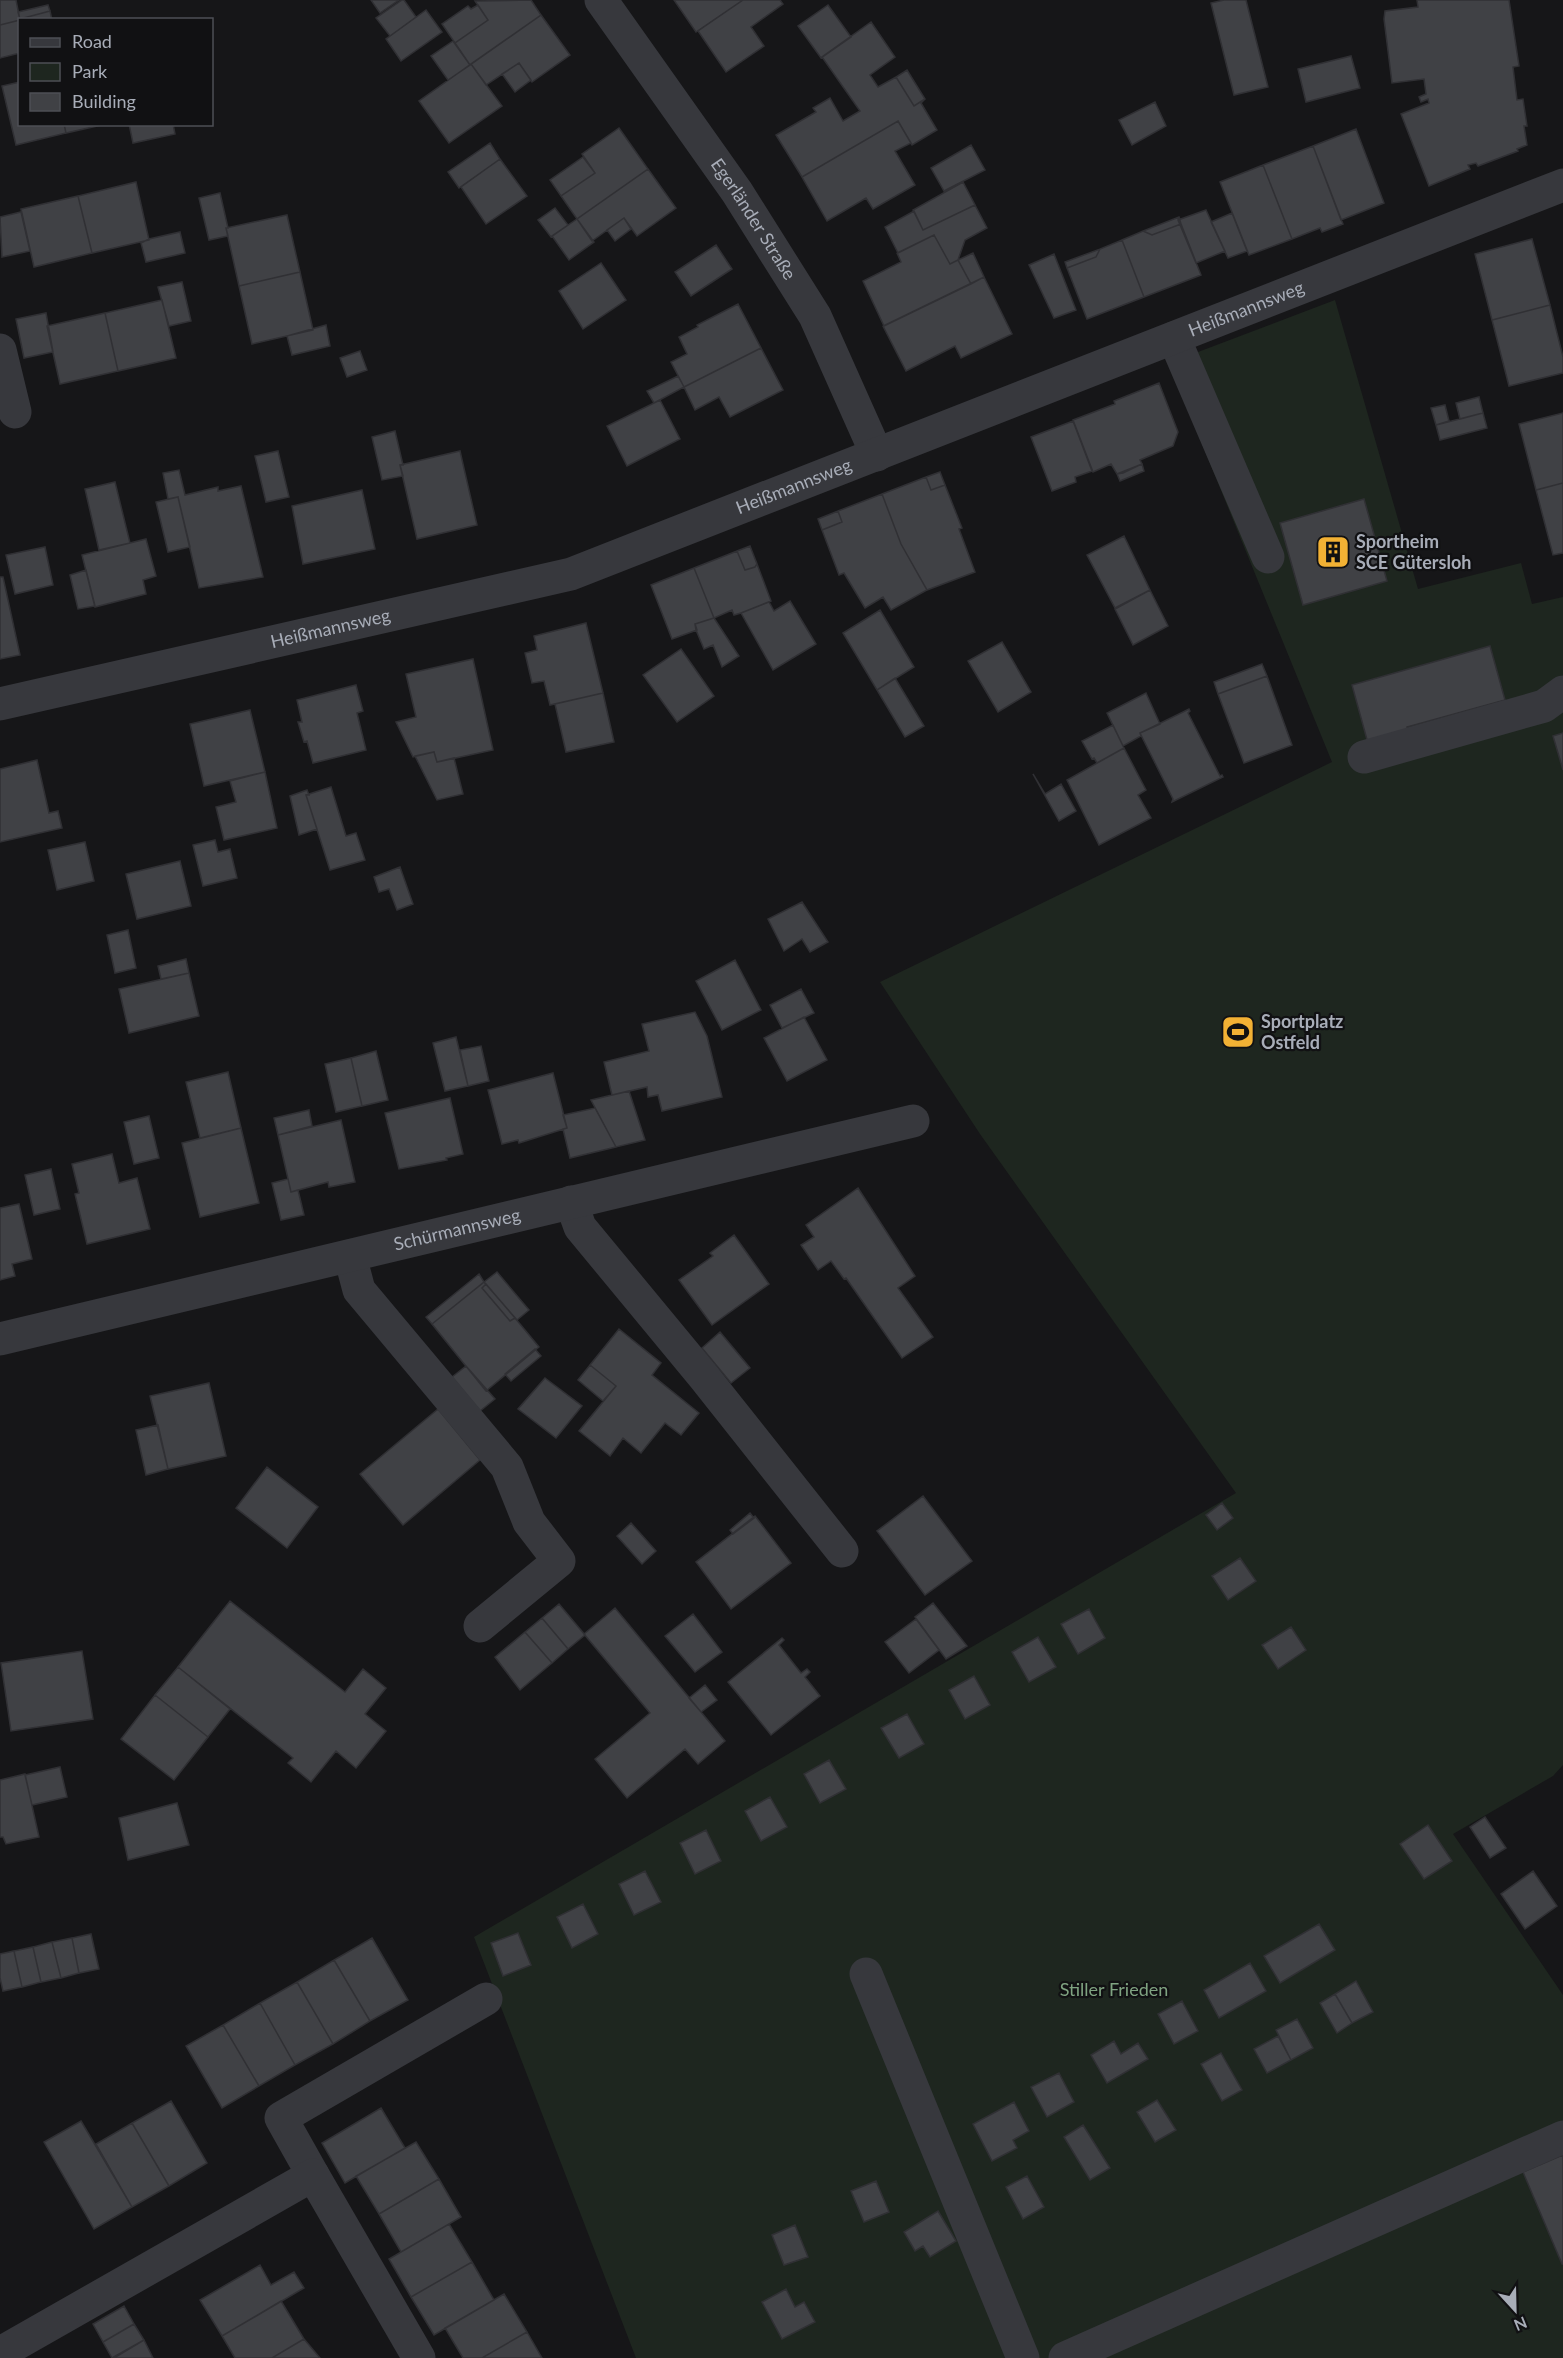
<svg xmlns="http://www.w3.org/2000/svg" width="1563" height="2358" viewBox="0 0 1563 2358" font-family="Lato,sans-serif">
  <rect width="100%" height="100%" fill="#161618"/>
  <path fill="#1e261f" d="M1335,300L1418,589L1521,563L1532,604L1563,597V1765L1553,1776L1453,1834L1563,1995V2358H636L474,1937L1236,1493L980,1134L880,982L1332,762L1169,363Z"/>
  <path fill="#404145" stroke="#303034" stroke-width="1.5" d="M0,0H16L20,20L0,25Z
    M371,0H399L380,13Z
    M402,0H404L416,17L390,36L376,18Z
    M531,0L541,15L470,65L455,43L488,20L475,1Z
    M674,0H743L696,32Z
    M743,0H780L783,4L751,27L764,46L726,72L698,31Z
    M1224,0H1246L1268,87L1234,95L1211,3Z
    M1417,0H1509L1519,66L1513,67L1517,100L1523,99L1527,126H1524L1527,145L1517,149L1518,151L1478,166L1476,163L1468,165L1470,169L1429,186L1401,114L1429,103L1428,99L1421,102L1419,97L1426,94L1424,79L1392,83L1384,19L1385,11L1418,7Z
    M48,5L50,11L20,19L18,12Z
    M478,5L488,20L455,43L442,24L468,6L471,9Z
    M828,5L851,37L821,58L798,26Z
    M426,10L442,32L401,61L386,39Z
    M50,11L52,20H20V19Z
    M541,15L570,55L532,82L519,63L486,85L471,64Z
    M20,20V53L0,58V25Z
    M871,22L895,57L870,75L878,87L896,77L914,106L925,99L921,103L937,130L912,145L898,121L802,177L776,135L816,112L813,108L830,98L843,121L860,111L822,57Z
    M453,41L470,65L448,80L431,56Z
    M1351,56L1360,88L1306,102L1298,69Z
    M519,63L531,80L515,92L502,74Z
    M471,64L502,106L449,143L419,101Z
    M907,70L925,99L914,106L896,77Z
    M20,82V124H64L66,133L16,145L2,86Z
    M1155,102L1166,126L1132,145L1119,120Z
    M898,121L911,143L895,151L915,185L873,209L866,198L827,221L802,177Z
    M64,124H106L66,133Z
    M129,124H173L175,134L133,143Z
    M619,128L648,169L577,219L561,196L595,173L582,154Z
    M1356,129L1384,203L1341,220L1313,146Z
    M490,143L500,159L459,188L448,172Z
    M971,145L985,170L944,191L931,168Z
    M1313,146L1343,224L1322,232L1320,228L1292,239L1263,165Z
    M583,157L595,173L561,196L550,180Z
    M500,159L527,196L486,224L461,187Z
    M1263,165L1292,239L1249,255L1220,182Z
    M648,169L676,208L637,236L624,218L592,241L577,219Z
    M136,182L149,240L92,253L78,196Z
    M963,182L975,205L923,230L913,210Z
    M220,193L228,228H226L228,236L209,240L199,198Z
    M78,196L92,253L34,267L21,209Z
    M975,205L987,228L965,240L958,260L950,264L934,235L898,253L885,227L914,211L923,230Z
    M555,208L568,225L551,237L538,220Z
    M1206,210L1225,251L1196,263L1178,220Z
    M21,212L30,251L2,257L0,217Z
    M1232,213L1247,251L1228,258L1211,222Z
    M287,215L300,272L239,286L226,228Z
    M1179,217L1181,224L1152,235L1143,231Z
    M624,218L631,229L615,241L607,230Z
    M577,219L594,242L569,260L552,236Z
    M1181,224L1201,275L1144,297L1122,240L1143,231L1152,235Z
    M180,232L185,253L146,262L141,243L149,239Z
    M934,235L950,264L958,260L971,284L884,326L863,281L901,262L897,253Z
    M1532,239L1550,305L1492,320L1475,254Z
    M1122,240L1144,297L1087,319L1067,268L1096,257L1100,249Z
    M716,245L732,269L691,296L675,272Z
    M1100,249L1096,257L1067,268L1065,262Z
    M973,253L984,277L971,284L958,260Z
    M1054,254L1076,310L1054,318L1029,265Z
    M601,263L626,300L583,329L559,291Z
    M300,272L313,330L252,344L239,286Z
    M984,277L1012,334L961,358L955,346L906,371L883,326Z
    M182,282L191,321L169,326L158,287Z
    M162,300L176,358L118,371L105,313Z
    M738,304L761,348L684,387L671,362L687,354L679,337L698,327L697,325Z
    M1550,305L1563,357V373L1509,386L1492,320Z
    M46,313L53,352L24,358L16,319Z
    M105,313L118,371L60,384L47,326Z
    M326,325L330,346L292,355L287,336Z
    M761,348L783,390L730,417L719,397L695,410L684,387Z
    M360,351L367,370L347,377L340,358Z
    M678,376L684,387L654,403L647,391Z
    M1159,383L1178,432L1173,446L1140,460L1142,464L1123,473L1117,474L1111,464L1093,472L1073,420L1115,404L1114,401Z
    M1479,397L1483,413L1460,419L1456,403Z
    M660,400L680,439L627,466L607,426Z
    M1445,405L1449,421L1436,425L1431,408Z
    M1483,413L1487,428L1440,440L1436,425Z
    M1563,413V483L1536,490L1519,424Z
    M1073,421L1092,471L1075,477L1076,482L1052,491L1031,437Z
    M395,431L403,465H400L403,476L382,480L372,437Z
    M278,451L289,497L266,502L255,456Z
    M460,451L477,525L417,539L400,465Z
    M1142,464L1144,471L1120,481L1117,474Z
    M179,470L185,495L218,487V491L241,486L263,577L199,588L178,497L168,499L163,473Z
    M940,472L945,485L931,490L926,477Z
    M926,477L931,490L945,485L962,528L959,529L975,572L927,590L901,544L882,494Z
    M115,482L130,543L99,550L85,489Z
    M1563,483V553L1553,555L1536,490Z
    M362,490L375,549L303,564L292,506Z
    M882,494L901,544L927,590L891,610L883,597L865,608L844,573L839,575L822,530L842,522L838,511Z
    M178,497L190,547L168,552L156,502Z
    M1364,499L1387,581L1303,605L1280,523Z
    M838,511L842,522L822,530L818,519Z
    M1124,536L1150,590L1115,608L1087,555Z
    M146,539L156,576L143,580L146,594L95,607L82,555Z
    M750,546L757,564L755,567L745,570L737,551Z
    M45,547L53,585L15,594L6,555Z
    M737,551L745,570L755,567L757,564L771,601L741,613L734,615L732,610L714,618L694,568Z
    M694,568L714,618L695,624L697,630L672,639L651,585Z
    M86,570L95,606L78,609L70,575Z
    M0,577H3L20,655L0,659Z
    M1150,590L1168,626L1133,645L1115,609Z
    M790,601L816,644L773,670L741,613L769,602L774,611Z
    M880,610L914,667L877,690L843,633Z
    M714,618L739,656L722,667L713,645L704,649L696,630L695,624Z
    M586,623L603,693L550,705L544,681L532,683L525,653L537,650L534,636Z
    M1002,642L1031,692L998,712L968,661Z
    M1490,646L1505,700L1407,727L1409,735L1369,747L1352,685Z
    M681,649L714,696L677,722L643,675Z
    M473,659L493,750L437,762L434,752L413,757L396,722L416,717L406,674Z
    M1262,664L1267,676L1218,694L1214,682Z
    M1267,676L1292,745L1244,763L1218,694Z
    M895,678L924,726L905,737L877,690Z
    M356,685L363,711L357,713L366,750L313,763L307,741L304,742L298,722H302L297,700Z
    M603,693L614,742L566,752L555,704Z
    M1146,693L1160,724L1140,733L1141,736L1123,746L1107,713Z
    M1189,709L1190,711L1188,713L1220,776L1222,775L1223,777L1172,802L1173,799L1140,733Z
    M250,710L265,772L204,786L190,724Z
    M1113,725L1124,748L1097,763L1094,758L1092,759L1082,741Z
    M1563,733V770L1553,736Z
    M1124,748L1146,790L1138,795L1151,818L1099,845L1067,780Z
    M434,752L437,762L454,758L463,794L437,800L415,756Z
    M37,760L49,813L58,811L62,828L0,842V769Z
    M265,772L277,828L224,840L216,807L236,802L230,781Z
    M1033,774L1045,794L1061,784L1076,811L1059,821Z
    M331,787L346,836L356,833L365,860L330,870L306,795Z
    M307,790L309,795H306L317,829L299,835L290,796Z
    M215,840L218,852L230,849L237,878L203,886L193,845Z
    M85,842L94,881L57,890L48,850Z
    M180,861L191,906L137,919L126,874Z
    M400,867L413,904L397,910L389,889L379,892L374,877Z
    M802,902L828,942L810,952L802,939L784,951L768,919Z
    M128,930L136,968L115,973L107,935Z
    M186,959L189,973L161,979L158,966Z
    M735,960L761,1010L722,1030L696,981Z
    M189,973L199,1016L129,1033L119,989Z
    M801,989L814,1013L782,1028L770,1005Z
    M695,1012L707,1036L722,1097L662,1111L658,1095L648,1097L647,1087L612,1095L604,1062L649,1051L642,1024Z
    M804,1017L827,1060L787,1081L764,1038Z
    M456,1037L468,1086L445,1091L433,1043Z
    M481,1046L489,1081L468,1086L460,1050Z
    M376,1051L388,1100L362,1106L351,1058Z
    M351,1058L362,1106L336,1112L325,1064Z
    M228,1072L241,1128L200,1138L186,1082Z
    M553,1073L567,1128L519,1143L518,1140L502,1144L488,1090Z
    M629,1091L645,1140L616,1147L591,1100Z
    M450,1098L463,1154L446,1158L447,1160L399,1169L385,1113Z
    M595,1108L616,1147L570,1158L563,1129L567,1128L563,1115Z
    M309,1110L312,1126L278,1135L274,1118Z
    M149,1116L159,1158L134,1164L124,1122Z
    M341,1120L355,1182L329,1187L328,1182L291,1192L278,1135Z
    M241,1128L259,1203L200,1217L182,1143Z
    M112,1154L119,1183L137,1178L150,1229L87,1244L75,1194L79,1193L72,1164Z
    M51,1169L60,1209L34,1215L25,1175Z
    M288,1179L291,1192L298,1190L304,1215L281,1220L272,1183Z
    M858,1188L915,1276L898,1288L933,1337L902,1358L846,1278L844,1279L831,1261L818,1270L801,1245L814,1237L806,1225Z
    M19,1204L32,1259L12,1264L15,1276L0,1280V1208Z
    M734,1235L769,1284L712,1325L679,1280L713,1256L710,1253Z
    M497,1272L529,1310L517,1320L484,1282Z
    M479,1274L484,1282L432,1324L426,1317Z
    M484,1282L486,1284L482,1288L510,1321L515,1318L539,1347L486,1391L432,1324Z
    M486,1284L515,1318L510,1321L482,1288Z
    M619,1329L661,1363L652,1375L699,1413L681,1435L665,1423L641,1453L623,1438L610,1456L579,1431L616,1386L590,1365Z
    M720,1332L750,1368L731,1383L702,1348Z
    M535,1349L541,1356L511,1381L505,1374Z
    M590,1365L616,1386L603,1401L578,1380Z
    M466,1366L495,1399L480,1411L452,1377Z
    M545,1378L582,1406L556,1438L518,1409Z
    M209,1383L226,1456L168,1469L150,1396Z
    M438,1409L480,1460L403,1525L360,1474Z
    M158,1425L168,1469L146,1475L136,1430Z
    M267,1467L318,1507L287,1548L236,1508Z
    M923,1496L972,1561L925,1595L877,1531Z
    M1222,1503L1233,1518L1217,1530L1206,1515Z
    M750,1513L754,1518L733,1534L730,1530Z
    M755,1516L791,1563L731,1609L696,1562Z
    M631,1523L656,1551L642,1564L617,1536Z
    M1240,1558L1256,1581L1228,1600L1212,1576Z
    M230,1601L345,1692L363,1669L386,1688L365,1714L386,1731L356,1768L336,1751L311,1782L288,1763L293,1758L178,1667Z
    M933,1603L967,1646L946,1659L915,1617Z
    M559,1604L585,1635L568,1649L542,1618Z
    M615,1608L725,1741L698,1764L685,1749L627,1798L595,1759L650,1713L584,1634Z
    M1089,1609L1105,1638L1078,1654L1061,1624Z
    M693,1614L722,1652L695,1672L665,1636Z
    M542,1618L568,1649L552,1663L525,1632Z
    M916,1619L939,1650L909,1673L885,1642Z
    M1291,1627L1306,1650L1278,1669L1262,1645Z
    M525,1632L552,1663L520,1690L495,1657Z
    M1038,1637L1056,1667L1029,1682L1012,1652Z
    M782,1638L784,1640L779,1645L801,1673L807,1669L810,1672L805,1677L820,1696L771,1735L728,1682Z
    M82,1651L93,1719L11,1731L1,1663Z
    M178,1667L230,1709L208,1737L155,1695Z
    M974,1676L990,1705L965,1719L949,1690Z
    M705,1685L717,1700L701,1712L689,1698Z
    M155,1695L208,1737L174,1780L121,1739Z
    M907,1714L924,1744L899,1758L881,1728Z
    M829,1760L846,1789L820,1803L804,1774Z
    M60,1767L67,1797L32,1805L25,1775Z
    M25,1774L39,1837L6,1844L3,1837H0V1780Z
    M770,1797L787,1827L761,1841L745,1811Z
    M177,1803L189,1845L128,1860L119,1818Z
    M1485,1817L1506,1848L1490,1858L1470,1827Z
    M1428,1825L1452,1861L1424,1879L1400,1844Z
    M706,1830L721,1861L695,1874L680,1843Z
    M645,1871L661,1902L634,1915L619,1884Z
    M1533,1871L1557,1906L1525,1929L1501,1894Z
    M583,1904L598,1934L572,1948L557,1917Z
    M1319,1924L1335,1950L1280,1983L1264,1956Z
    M518,1933L531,1965L503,1976L491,1943Z
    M91,1934L99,1969L79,1973L72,1938Z
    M72,1938L79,1973L61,1978L52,1942Z
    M372,1938L408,2000L370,2021L334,1960Z
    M52,1942L61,1978L41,1982L33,1947Z
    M33,1947L41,1982L22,1987L14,1951Z
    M14,1951L22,1987L3,1991L0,1978V1954Z
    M334,1960L370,2021L333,2044L297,1982Z
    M1250,1963L1266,1991L1219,2018L1204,1990Z
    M1356,1981L1373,2012L1352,2023L1335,1994Z
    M297,1982L333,2044L295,2065L260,2003Z
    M1335,1994L1352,2023L1337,2033L1320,2003Z
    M1182,2001L1198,2031L1174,2044L1158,2014Z
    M260,2003L295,2065L259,2086L223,2025Z
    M1297,2019L1313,2048L1291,2060L1276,2030Z
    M223,2025L259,2086L222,2108L186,2046Z
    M1278,2036L1291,2060L1267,2073L1254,2049Z
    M1114,2041L1121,2054L1138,2043L1148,2059L1107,2083L1091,2055Z
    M1221,2053L1242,2090L1222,2101L1201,2064Z
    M1059,2073L1074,2102L1047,2117L1031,2087Z
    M1157,2100L1176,2130L1155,2142L1137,2112Z
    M171,2101L207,2163L169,2186L132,2123Z
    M1014,2102L1029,2131L1013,2140L1017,2148L992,2161L973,2124Z
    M381,2108L405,2148L345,2183L322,2143Z
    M81,2121L132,2207L94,2229L44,2142Z
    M132,2123L169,2186L132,2207L96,2144Z
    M1083,2125L1110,2168L1090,2180L1064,2137Z
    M416,2142L439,2179L379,2214L356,2176Z
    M1563,2155V2264H1562L1523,2172Z
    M1027,2176L1044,2207L1023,2219L1006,2187Z
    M439,2179L461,2217L401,2252L379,2214Z
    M876,2181L889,2212L864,2222L851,2191Z
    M938,2211L956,2241L930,2257L923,2246L915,2251L904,2232Z
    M449,2224L472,2262L411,2297L389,2259Z
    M795,2225L808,2257L784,2265L772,2235Z
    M472,2262L494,2300L434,2335L411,2297Z
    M260,2265L271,2285L294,2272L304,2288L222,2336L200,2300Z
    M786,2289L795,2307L804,2302L815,2322L782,2339L762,2302Z
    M504,2294L527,2332L482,2358H463L445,2328Z
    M281,2301L304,2339L272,2358H235L222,2336Z
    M124,2306L134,2324L103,2342L93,2324Z
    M134,2324L144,2340L112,2358L103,2342Z
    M527,2332L542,2358H482Z
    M304,2339L320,2358H272Z
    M144,2340L153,2358H114Z"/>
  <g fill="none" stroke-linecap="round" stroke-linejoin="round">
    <g stroke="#37383d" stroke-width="33">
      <path id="s1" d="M601,0L737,192L815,316L877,455"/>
      <path d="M1174,338L1268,557"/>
      <path d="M0,350L15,412"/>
      <path id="s2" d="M0,704L571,574L1563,185"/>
      <path d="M1364,757L1544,706L1563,692"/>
      <path d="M571,1202L580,1227L704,1377L842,1551"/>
      <path d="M350,1256L359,1290L507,1467L529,1522L559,1561L480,1626"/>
      <path id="s3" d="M0,1339L913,1121"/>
      <path d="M866,1974L1023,2358"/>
      <path d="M313,2175L281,2118L486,1999"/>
      <path d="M2,2352L313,2175L419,2358"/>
      <path d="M1065,2358L1563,2137"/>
    </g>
  </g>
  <defs>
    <symbol id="building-square" viewBox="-11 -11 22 22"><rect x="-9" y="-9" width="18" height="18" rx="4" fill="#f2b134" stroke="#111113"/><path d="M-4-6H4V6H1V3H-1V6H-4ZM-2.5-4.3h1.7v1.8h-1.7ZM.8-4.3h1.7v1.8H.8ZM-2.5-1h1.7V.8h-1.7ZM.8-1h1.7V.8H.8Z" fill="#111"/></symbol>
    <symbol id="stadium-square" viewBox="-11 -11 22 22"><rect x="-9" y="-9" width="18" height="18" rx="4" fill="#f2b134" stroke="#111113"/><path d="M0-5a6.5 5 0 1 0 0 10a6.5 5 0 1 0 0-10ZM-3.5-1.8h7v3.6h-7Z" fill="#111"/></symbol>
  </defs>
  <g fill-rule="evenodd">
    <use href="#building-square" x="1314" y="533" width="38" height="38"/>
    <use href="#stadium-square" x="1219" y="1013" width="38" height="38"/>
  </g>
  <g text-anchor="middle" stroke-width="4.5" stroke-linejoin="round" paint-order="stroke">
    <g font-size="18" fill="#a8adb8" stroke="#111113">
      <text dy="6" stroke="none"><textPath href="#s1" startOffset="267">Egerländer Straße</textPath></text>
      <text dy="6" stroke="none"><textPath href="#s2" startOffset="1311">Heißmannsweg</textPath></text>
      <text dy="6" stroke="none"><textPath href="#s2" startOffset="825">Heißmannsweg</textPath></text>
      <text dy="6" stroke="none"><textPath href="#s2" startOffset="339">Heißmannsweg</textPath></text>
      <text dy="6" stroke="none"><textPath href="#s3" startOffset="470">Schürmannsweg</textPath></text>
    </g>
    <g font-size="18" font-weight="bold" fill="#a8adb8" stroke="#111113" text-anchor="start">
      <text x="1356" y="548">Sportheim<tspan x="1356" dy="21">SCE Gütersloh</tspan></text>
      <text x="1261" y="1028">Sportplatz<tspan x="1261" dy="21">Ostfeld</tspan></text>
    </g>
    <g font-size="18" fill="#7fa381" stroke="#111113">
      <text x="1114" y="1996">Stiller Frieden</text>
    </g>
  </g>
  <rect x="18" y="18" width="195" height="108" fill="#111113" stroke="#4d4f55" stroke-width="1.5"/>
  <rect x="30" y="38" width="30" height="9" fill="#37383d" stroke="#4d4f55" stroke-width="1.5"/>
  <text x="72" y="48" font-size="18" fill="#a8adb8">Road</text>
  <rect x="30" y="63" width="30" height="18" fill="#1e261f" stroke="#4d4f55" stroke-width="1.5"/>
  <text x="72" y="78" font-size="18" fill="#a8adb8">Park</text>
  <rect x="30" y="93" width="30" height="18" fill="#404145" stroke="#4d4f55" stroke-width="1.5"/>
  <text x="72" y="108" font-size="18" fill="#a8adb8">Building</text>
  <g transform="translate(1515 2310) rotate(158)" stroke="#111113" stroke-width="4.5" paint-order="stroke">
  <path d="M0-4.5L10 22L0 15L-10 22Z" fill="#a8adb8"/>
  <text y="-9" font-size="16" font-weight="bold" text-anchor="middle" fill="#a8adb8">N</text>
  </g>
</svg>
